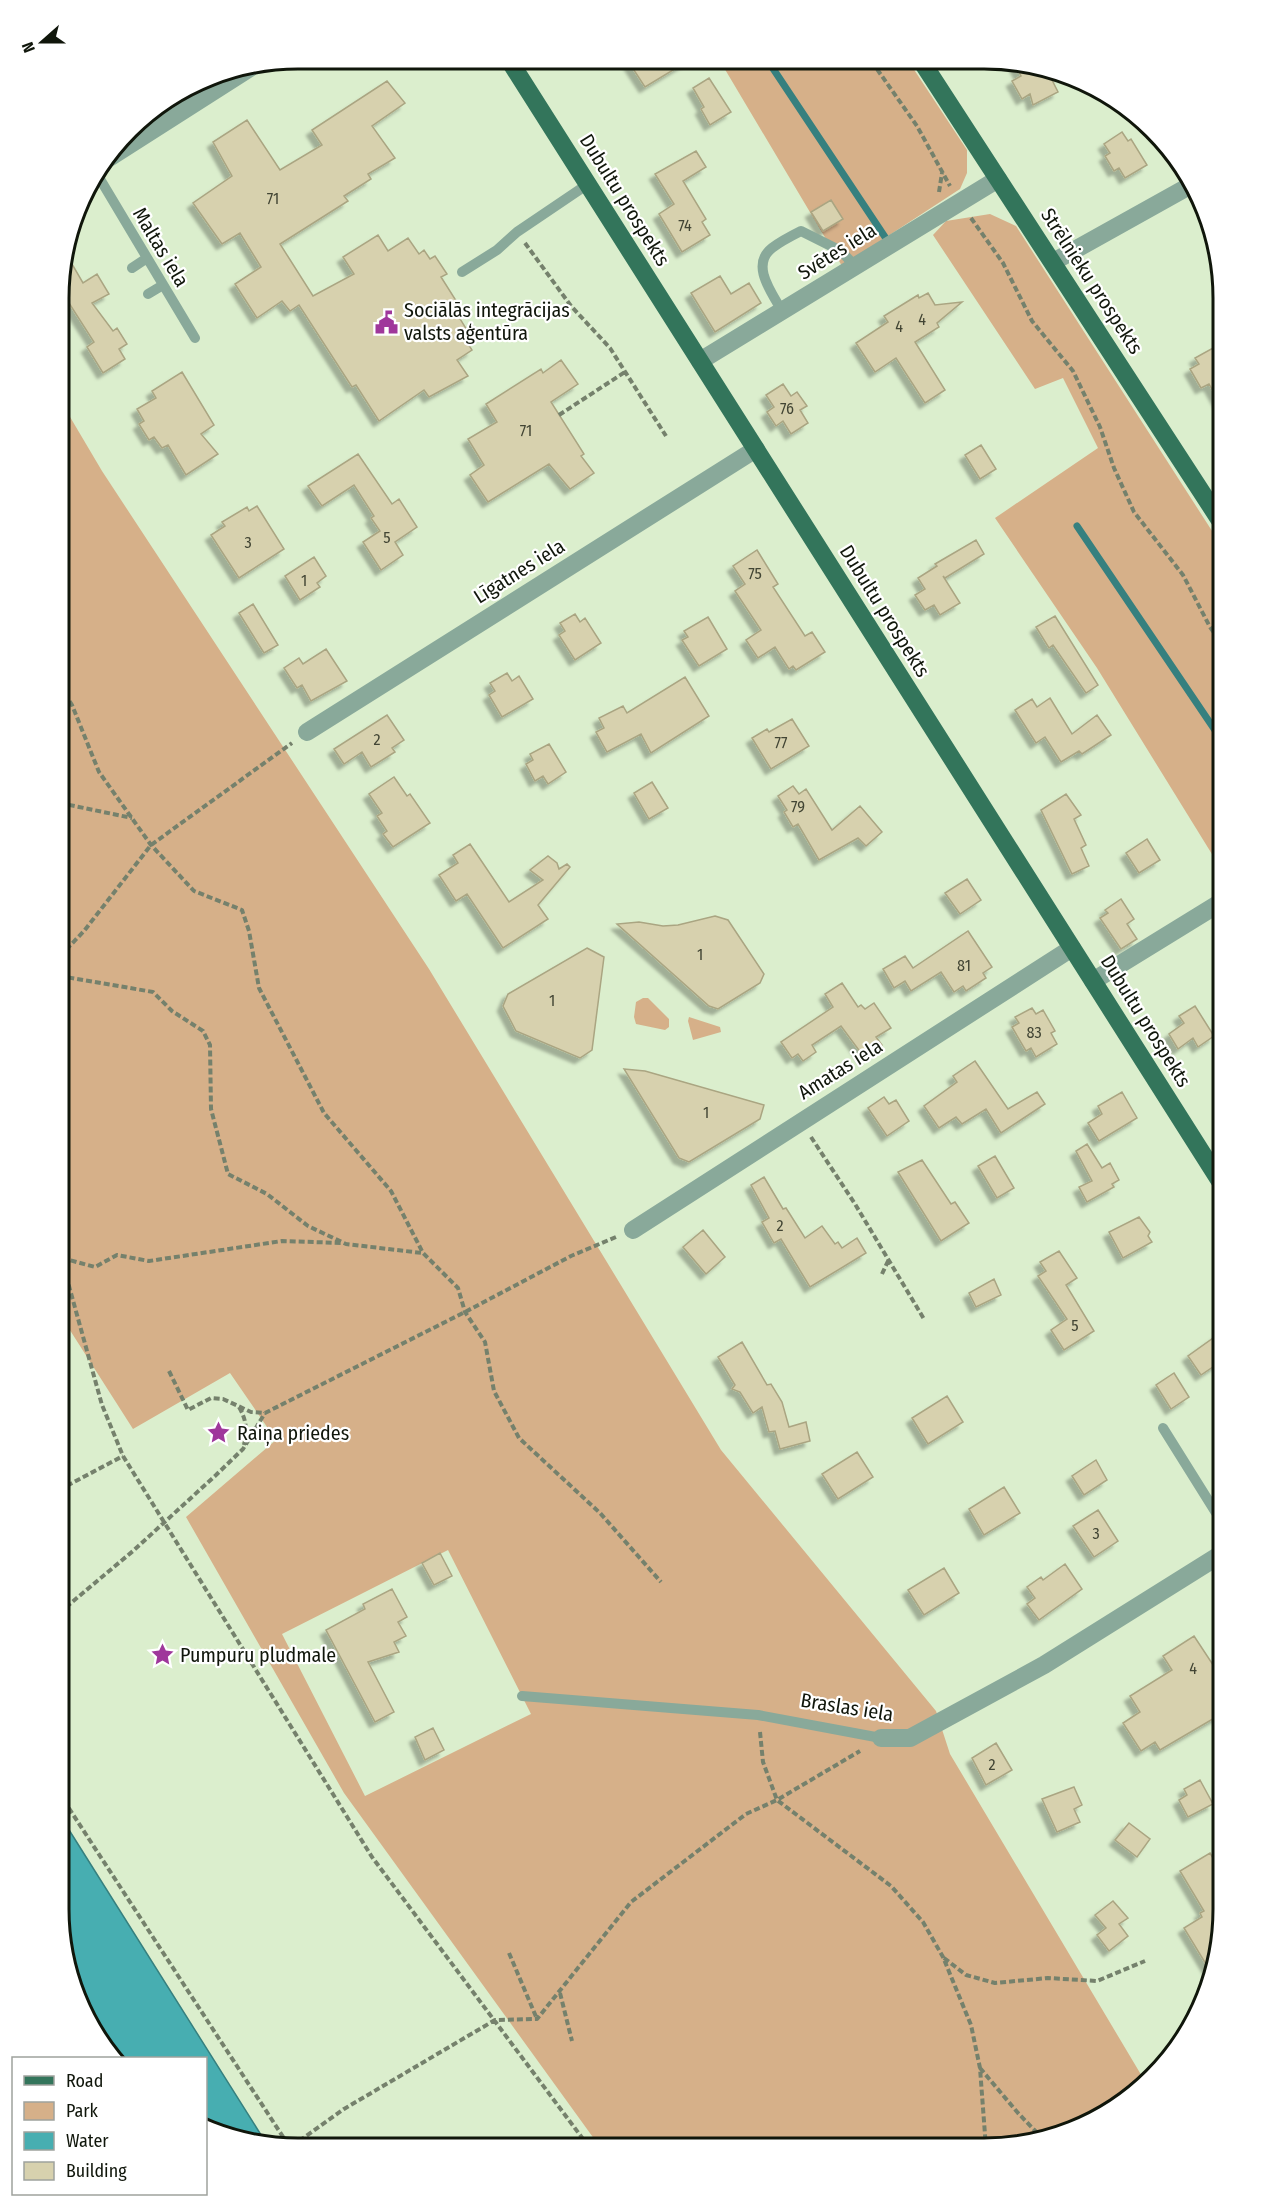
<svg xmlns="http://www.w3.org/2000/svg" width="1282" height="2207" viewBox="0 0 1282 2207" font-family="'Fira Sans Condensed',sans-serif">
  <defs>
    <filter id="shadow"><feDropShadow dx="-5.5" dy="5.5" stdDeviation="1.5" flood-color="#0004"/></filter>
  </defs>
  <rect width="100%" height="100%" fill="#dbeecd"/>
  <path fill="#d6b089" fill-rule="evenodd" d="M720,61L909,62L967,150V173L960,189L842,266Z
    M990,214L1016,226L1223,548V872L1097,668L995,518L1098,448L1063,378L1035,389L933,235L946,221Z
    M60,400L102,471L429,969L721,1450L936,1711L950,1754L1146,2083L1130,2099L1061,2136L984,2148L600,2147L344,1793L186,1517L276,1440L230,1373L133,1429L59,1313ZM448,1550L531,1714L365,1796L282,1634Z
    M643,998H648L669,1019V1027L665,1030L636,1024L634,1017L636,1002Z
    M689,1017L720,1027L721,1032L693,1040L688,1021Z"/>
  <path fill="#47aeb1" stroke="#36807f" stroke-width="1.5" d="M59,1814L268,2146L206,2130V2058H114C53,1993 59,1898 59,1814Z"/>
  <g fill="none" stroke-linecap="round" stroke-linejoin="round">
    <path stroke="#36807f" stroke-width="7" d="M768,61L885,237
      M1077,526L1223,742"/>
  </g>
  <path fill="#d7d1ae" stroke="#aaa582" stroke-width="1.5" filter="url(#shadow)" d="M628,61H688L645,87Z
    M1014,63H1031L1062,74L1052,80L1058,92L1033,105L1030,94L1022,99L1012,81L1021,76Z
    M709,78L731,112L710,125L701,109L704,107L693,88Z
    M387,81L405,103L372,126L395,158L368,174L371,179L344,196L348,201L280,244L313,296L354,274L343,257L378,235L388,251L408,238L419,254L424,250L430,259L435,256L447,274L441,277L462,310L457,314L467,330L462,334L472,350L457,360L468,376L429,397L424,390L379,421L356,385L352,387L299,305L290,311L282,301L257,318L235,284L261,267L240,233L222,244L193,203L232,176L213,142L247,120L280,170L322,145L312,130Z
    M1122,132L1128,141L1131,139L1147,165L1125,178L1119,168L1114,171L1105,156L1110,153L1104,144Z
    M696,151L706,167L683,181L706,219L702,222L710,235L682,252L659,214L674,204L655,174Z
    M831,200L843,219L823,231L811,212Z
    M65,252L83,283L97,274L109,294L92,303L113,331L117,328L127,344L119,349L125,359L103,373L87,347L94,342L60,289L61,267Z
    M720,276L731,294L749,283L761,303L715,332L691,293Z
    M928,293L935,305L962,302L937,323L939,327L915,342L945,390L925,403L896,358L875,372L856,343L888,322L884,316L918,295L919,298Z
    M1213,348L1223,366V409L1209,384L1201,388L1190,369L1199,364L1195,358Z
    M561,360L578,384L551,402L584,454L581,456L594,473L570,489L549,464L488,502L470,475L484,465L468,439L497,422L486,404L541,369L543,373Z
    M182,372L214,425L201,434L218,454L186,475L168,445L162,448L154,437L149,440L139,424L144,421L137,409L156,398L152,391Z
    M783,384L791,396L797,392L807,406L800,410L808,423L791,434L783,421L776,426L767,412L774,407L766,395Z
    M981,445L996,469L980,479L965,455Z
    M358,454L392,504L399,499L417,527L395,542L403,555L381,570L363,542L380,531L371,518L374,516L354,485L322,506L308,486Z
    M257,506L284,549L239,578L211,535L225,526L222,522L247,507L249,511Z
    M976,540L984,554L945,578L943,576L960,603L940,615L934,605L925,610L915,595L925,589L918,578L937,566L935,564Z
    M757,550L778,584L773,587L805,636L812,632L825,652L796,670L793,666L789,669L775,647L758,658L746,640L761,630L735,591L745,584L733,566Z
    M314,557L326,576L317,583L320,587L300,600L285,576Z
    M253,604L278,645L264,653L239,613Z
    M575,614L580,622L585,618L601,643L575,660L559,635L565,631L560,623Z
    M1055,616L1098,685L1086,693L1053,645L1049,648L1036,627Z
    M708,617L727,649L699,666L682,640L688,637L684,631Z
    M326,649L347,681L311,701L302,685L297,688L284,668L299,658L303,664Z
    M507,673L512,681L519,676L533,699L502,717L489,695L495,691L490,683Z
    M685,677L709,716L651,753L641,734L607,752L596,732L604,728L599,718L623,706L627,713Z
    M1050,698L1072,734L1097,715L1111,735L1082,754L1079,751L1061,762L1045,737L1036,743L1015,710L1032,699L1037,707Z
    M387,715L404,740L392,748L395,752L371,767L362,752L344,764L334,749Z
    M792,719L809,746L771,769L752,738L767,729L769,732Z
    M549,744L566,772L548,784L543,776L535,781L526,764L533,760L530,754Z
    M394,777L407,796L410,794L430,823L393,847L383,834L387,831L377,816L382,813L369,794Z
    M652,782L668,808L649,819L634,793Z
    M793,786L799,794L806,789L832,830L860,806L882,832L866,846L858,838L819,860L798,824L793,827L784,812L787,810L778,796Z
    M1066,794L1081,815L1074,819L1086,845L1081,848L1089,866L1072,874L1041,810Z
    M1147,839L1160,860L1139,873L1126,853Z
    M470,844L509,902L543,880L530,870L548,856L557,863L559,869L567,864L570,867L538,905L548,919L503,948L467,894L456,901L439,875L458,863L453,855Z
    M967,879L981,900L960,914L945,893Z
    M1121,899L1134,919L1127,924L1137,939L1121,949L1100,918L1108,913L1105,910Z
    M715,916L728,920L764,974L760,983L718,1009L709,1006L617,924L639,922L663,926L678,925Z
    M968,931L992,967L983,973L986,978L966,991L963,986L954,992L941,972L911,991L905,981L894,988L883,969L905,956L913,968Z
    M587,948L604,957L592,1050L580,1058L516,1031L503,1006L508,994Z
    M842,983L858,1007L861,1005L865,1009L874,1003L891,1028L876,1037L882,1045L864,1057L841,1026L812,1045L816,1052L803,1061L798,1054L792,1058L781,1042L833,1007L825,994Z
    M1195,1006L1214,1036L1198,1047L1193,1038L1178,1049L1169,1034L1184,1023L1179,1016Z
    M1032,1008L1036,1014L1043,1010L1055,1031L1051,1033L1057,1044L1036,1057L1031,1048L1026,1051L1012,1027L1019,1023L1015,1017Z
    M975,1061L1008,1109L1037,1092L1045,1104L1001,1133L986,1109L962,1124L956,1117L939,1128L924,1106L957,1082L953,1076Z
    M624,1069L645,1071L764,1105L760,1119L689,1162L679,1158Z
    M1122,1092L1137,1118L1099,1141L1088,1123L1102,1114L1098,1106Z
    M884,1097L889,1104L896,1100L909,1121L887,1136L868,1108Z
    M1087,1144L1102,1168L1110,1163L1119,1180L1112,1184L1114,1187L1087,1202L1079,1187L1092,1181L1076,1151Z
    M995,1156L1014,1188L997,1198L978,1166Z
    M922,1160L951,1204L955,1202L969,1223L941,1241L898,1172Z
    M764,1177L783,1209L786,1208L805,1238L822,1226L835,1244L838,1242L842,1248L857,1238L866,1253L810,1287L781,1239L774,1243L762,1222L769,1218L751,1185Z
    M1139,1217L1150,1232L1148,1236L1152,1242L1123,1258L1109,1232Z
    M703,1230L725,1257L706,1274L683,1247Z
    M1059,1251L1077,1278L1066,1285L1094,1331L1064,1350L1051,1330L1067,1319L1038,1276L1046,1271L1040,1262Z
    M994,1279L1001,1295L976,1307L969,1293Z
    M1223,1331V1360L1201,1375L1188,1356Z
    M742,1342L767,1385L771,1384L782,1402L789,1427L806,1422L810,1441L780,1449L775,1431L769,1432L762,1407L753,1413L740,1392L732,1389L735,1385L718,1357Z
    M1174,1373L1189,1397L1171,1409L1156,1385Z
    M947,1396L963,1422L928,1444L912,1418Z
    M857,1452L873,1477L838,1499L822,1474Z
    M1096,1460L1107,1480L1084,1495L1072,1476Z
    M1004,1487L1020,1513L984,1535L969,1509Z
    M1098,1510L1118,1541L1094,1557L1073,1526Z
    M440,1553L452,1576L434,1585L422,1563Z
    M1065,1564L1082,1589L1039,1620L1027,1604L1035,1598L1027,1587L1041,1577L1043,1580Z
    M944,1568L959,1593L924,1615L908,1590Z
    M392,1589L407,1617L398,1622L406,1636L394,1642L399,1652L368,1662L394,1712L375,1722L326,1630L365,1609L363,1604Z
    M1194,1636L1223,1680V1713L1160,1750L1155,1742L1141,1751L1123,1723L1140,1712L1130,1696L1172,1670L1163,1656Z
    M433,1728L444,1750L425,1760L415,1737Z
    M996,1743L1012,1770L986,1785L972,1758Z
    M1200,1780L1213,1804L1188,1817L1179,1800L1187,1795L1184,1789Z
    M1074,1787L1082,1805L1074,1809L1080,1822L1057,1832L1042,1799Z
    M1129,1823L1150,1839L1137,1857L1115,1840Z
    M1210,1853L1223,1875V1925L1212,1974L1184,1928L1202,1917L1200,1913L1204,1911L1180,1871Z
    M1113,1901L1128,1918L1119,1924L1128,1936L1109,1951L1097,1935L1106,1928L1095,1915Z"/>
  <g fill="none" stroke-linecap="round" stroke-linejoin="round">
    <path stroke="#75816c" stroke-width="4" stroke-dasharray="6 3" stroke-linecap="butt" d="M872,62L917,126L950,186
      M939,192L942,173
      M971,218L1003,263L1032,321L1073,371L1100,427L1114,468L1134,512L1183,575L1210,627L1223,646
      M525,243L571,306L610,348L666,436
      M559,415L625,372
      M60,686L72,705L99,772L151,845L194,891L242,910L249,931L259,988L324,1113L391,1191L423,1253L458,1288L465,1312L485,1342L494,1391L519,1438L600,1513L661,1582
      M60,803L132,818
      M60,956L84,931L151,845L292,743
      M60,974L66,977L153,992L172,1011L203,1031L210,1045L211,1109L228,1174L267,1194L308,1226L346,1244L422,1253
      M811,1137L855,1204L924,1319
      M59,1237L62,1218L59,1206
      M59,1250L102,1405L123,1456L372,1857L589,2147
      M62,1258L95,1267L117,1255L149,1261L282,1241L343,1243
      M882,1274L888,1261
      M169,1371L188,1410L211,1398L223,1399L251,1412L265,1413L465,1312L571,1256L616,1237
      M239,1407C247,1421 247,1430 244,1445
      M59,1490L123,1456
      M59,1613L133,1551L216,1475L243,1449L265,1413
      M760,1732L763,1762L777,1800L891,1886L923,1922L943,1957L971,2025L980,2068L986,2148
      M59,1793L289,2146
      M509,1953L537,2019
      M944,1958L966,1975L995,1983L1048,1978L1097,1981L1145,1961
      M560,1993L572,2041
      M980,2068L1018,2113L1043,2139
      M292,2146L344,2109L495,2020L537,2019L631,1902L746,1814L777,1800L860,1751"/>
    <path stroke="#89a99a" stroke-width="10" d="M97,174L195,338
      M132,268L147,258
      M462,272L497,250L517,232L588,184
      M148,294L163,285
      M782,311C772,293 750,265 772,248C781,241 791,236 801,231L841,251L855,266
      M1163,1428L1223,1524
      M522,1696L758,1715L881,1738"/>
    <path stroke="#89a99a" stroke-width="18" d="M109,158L250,68
      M1053,262L1193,184
      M700,361L998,179
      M307,732L756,449
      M1093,981L1223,901
      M633,1230L1072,948
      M881,1738H910L1044,1665L1223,1553"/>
    <path stroke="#33755b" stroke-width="18" d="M509,60L1223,1186
      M922,62L1223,525"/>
  </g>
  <defs>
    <symbol id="civic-bare" viewBox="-9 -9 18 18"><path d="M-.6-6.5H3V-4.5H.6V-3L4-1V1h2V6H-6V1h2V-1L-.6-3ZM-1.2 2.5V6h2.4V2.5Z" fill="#9f379b" stroke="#fff" stroke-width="2.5" paint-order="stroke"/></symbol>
    <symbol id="sight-bare" viewBox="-9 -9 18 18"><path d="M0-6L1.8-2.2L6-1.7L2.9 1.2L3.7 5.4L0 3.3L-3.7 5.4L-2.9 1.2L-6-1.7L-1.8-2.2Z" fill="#9f379b" stroke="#fff" stroke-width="2.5" paint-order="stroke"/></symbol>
  </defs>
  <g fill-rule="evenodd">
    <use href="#civic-bare" x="370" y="306" width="33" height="33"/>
    <use href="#sight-bare" x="202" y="1416" width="33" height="33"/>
    <use href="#sight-bare" x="146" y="1638" width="33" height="33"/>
  </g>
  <g text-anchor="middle" stroke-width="4.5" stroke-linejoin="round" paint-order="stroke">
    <g font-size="16" fill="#424534">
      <text x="273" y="204">71</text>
      <text x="685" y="231">74</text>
      <text x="922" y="325">4</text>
      <text x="899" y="332">4</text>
      <text x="787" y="414">76</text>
      <text x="526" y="436">71</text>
      <text x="387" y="543">5</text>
      <text x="248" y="548">3</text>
      <text x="755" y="579">75</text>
      <text x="304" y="586">1</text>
      <text x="377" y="745">2</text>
      <text x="781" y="748">77</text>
      <text x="798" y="812">79</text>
      <text x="700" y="960">1</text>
      <text x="964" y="971">81</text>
      <text x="552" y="1006">1</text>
      <text x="1034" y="1038">83</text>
      <text x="706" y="1118">1</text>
      <text x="780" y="1231">2</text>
      <text x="1075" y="1331">5</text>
      <text x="1096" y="1539">3</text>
      <text x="1193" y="1674">4</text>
      <text x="992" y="1770">2</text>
    </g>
    <g font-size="20" fill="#10160b" stroke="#fff">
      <text transform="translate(625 200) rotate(58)" y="7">Dubultu prospekts</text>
      <text transform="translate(161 247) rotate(59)" y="7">Maltas iela</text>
      <text transform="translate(837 251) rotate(-32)" y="7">Svētes iela</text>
      <text transform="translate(1092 281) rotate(57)" y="7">Strēlnieku prospekts</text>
      <text transform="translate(519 571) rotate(-32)" y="7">Līgatnes iela</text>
      <text transform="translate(885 611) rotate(58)" y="7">Dubultu prospekts</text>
      <text transform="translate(1146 1021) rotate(58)" y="7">Dubultu prospekts</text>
      <text transform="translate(840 1069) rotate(-32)" y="7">Amatas iela</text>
      <text transform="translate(847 1707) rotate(9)" y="7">Braslas iela</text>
    </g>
    <g font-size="20" fill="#10160b" stroke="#fff" text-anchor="start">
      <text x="404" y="317">Sociālās integrācijas<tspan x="404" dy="23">valsts aģentūra</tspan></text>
      <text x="237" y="1440">Raiņa priedes</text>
      <text x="180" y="1662">Pumpuru pludmale</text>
    </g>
  </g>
  <path d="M0 0H1282V2207H0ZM298 69H984A229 229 0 0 1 1213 298V1909A229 229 0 0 1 984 2138H298A229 229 0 0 1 69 1909V298A229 229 0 0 1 298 69Z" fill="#fff" fill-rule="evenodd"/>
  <path fill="none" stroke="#10160b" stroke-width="3" d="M298 69H984A229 229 0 0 1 1213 298V1909A229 229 0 0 1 984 2138H298A229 229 0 0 1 69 1909V298A229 229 0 0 1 298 69Z"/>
  <rect x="12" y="2057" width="195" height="138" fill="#ffffff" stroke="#9fa29d" stroke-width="1.5"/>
  <rect x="24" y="2076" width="30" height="9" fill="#33755b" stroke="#9fa29d" stroke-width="1.5"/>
  <text x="66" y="2087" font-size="18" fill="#10160b">Road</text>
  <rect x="24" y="2102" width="30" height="18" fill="#d6b089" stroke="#9fa29d" stroke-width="1.5"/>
  <text x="66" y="2117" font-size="18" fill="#10160b">Park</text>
  <rect x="24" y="2132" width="30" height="18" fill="#47aeb1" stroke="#9fa29d" stroke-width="1.5"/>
  <text x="66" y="2147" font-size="18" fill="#10160b">Water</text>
  <rect x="24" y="2162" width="30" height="18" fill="#d7d1ae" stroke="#9fa29d" stroke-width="1.5"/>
  <text x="66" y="2177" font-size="18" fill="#10160b">Building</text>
  <g transform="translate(42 42) rotate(249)" stroke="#ffffff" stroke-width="4.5" paint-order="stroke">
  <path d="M0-4.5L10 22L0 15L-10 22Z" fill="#10160b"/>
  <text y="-9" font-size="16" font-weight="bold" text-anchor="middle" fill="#10160b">N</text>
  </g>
</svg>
